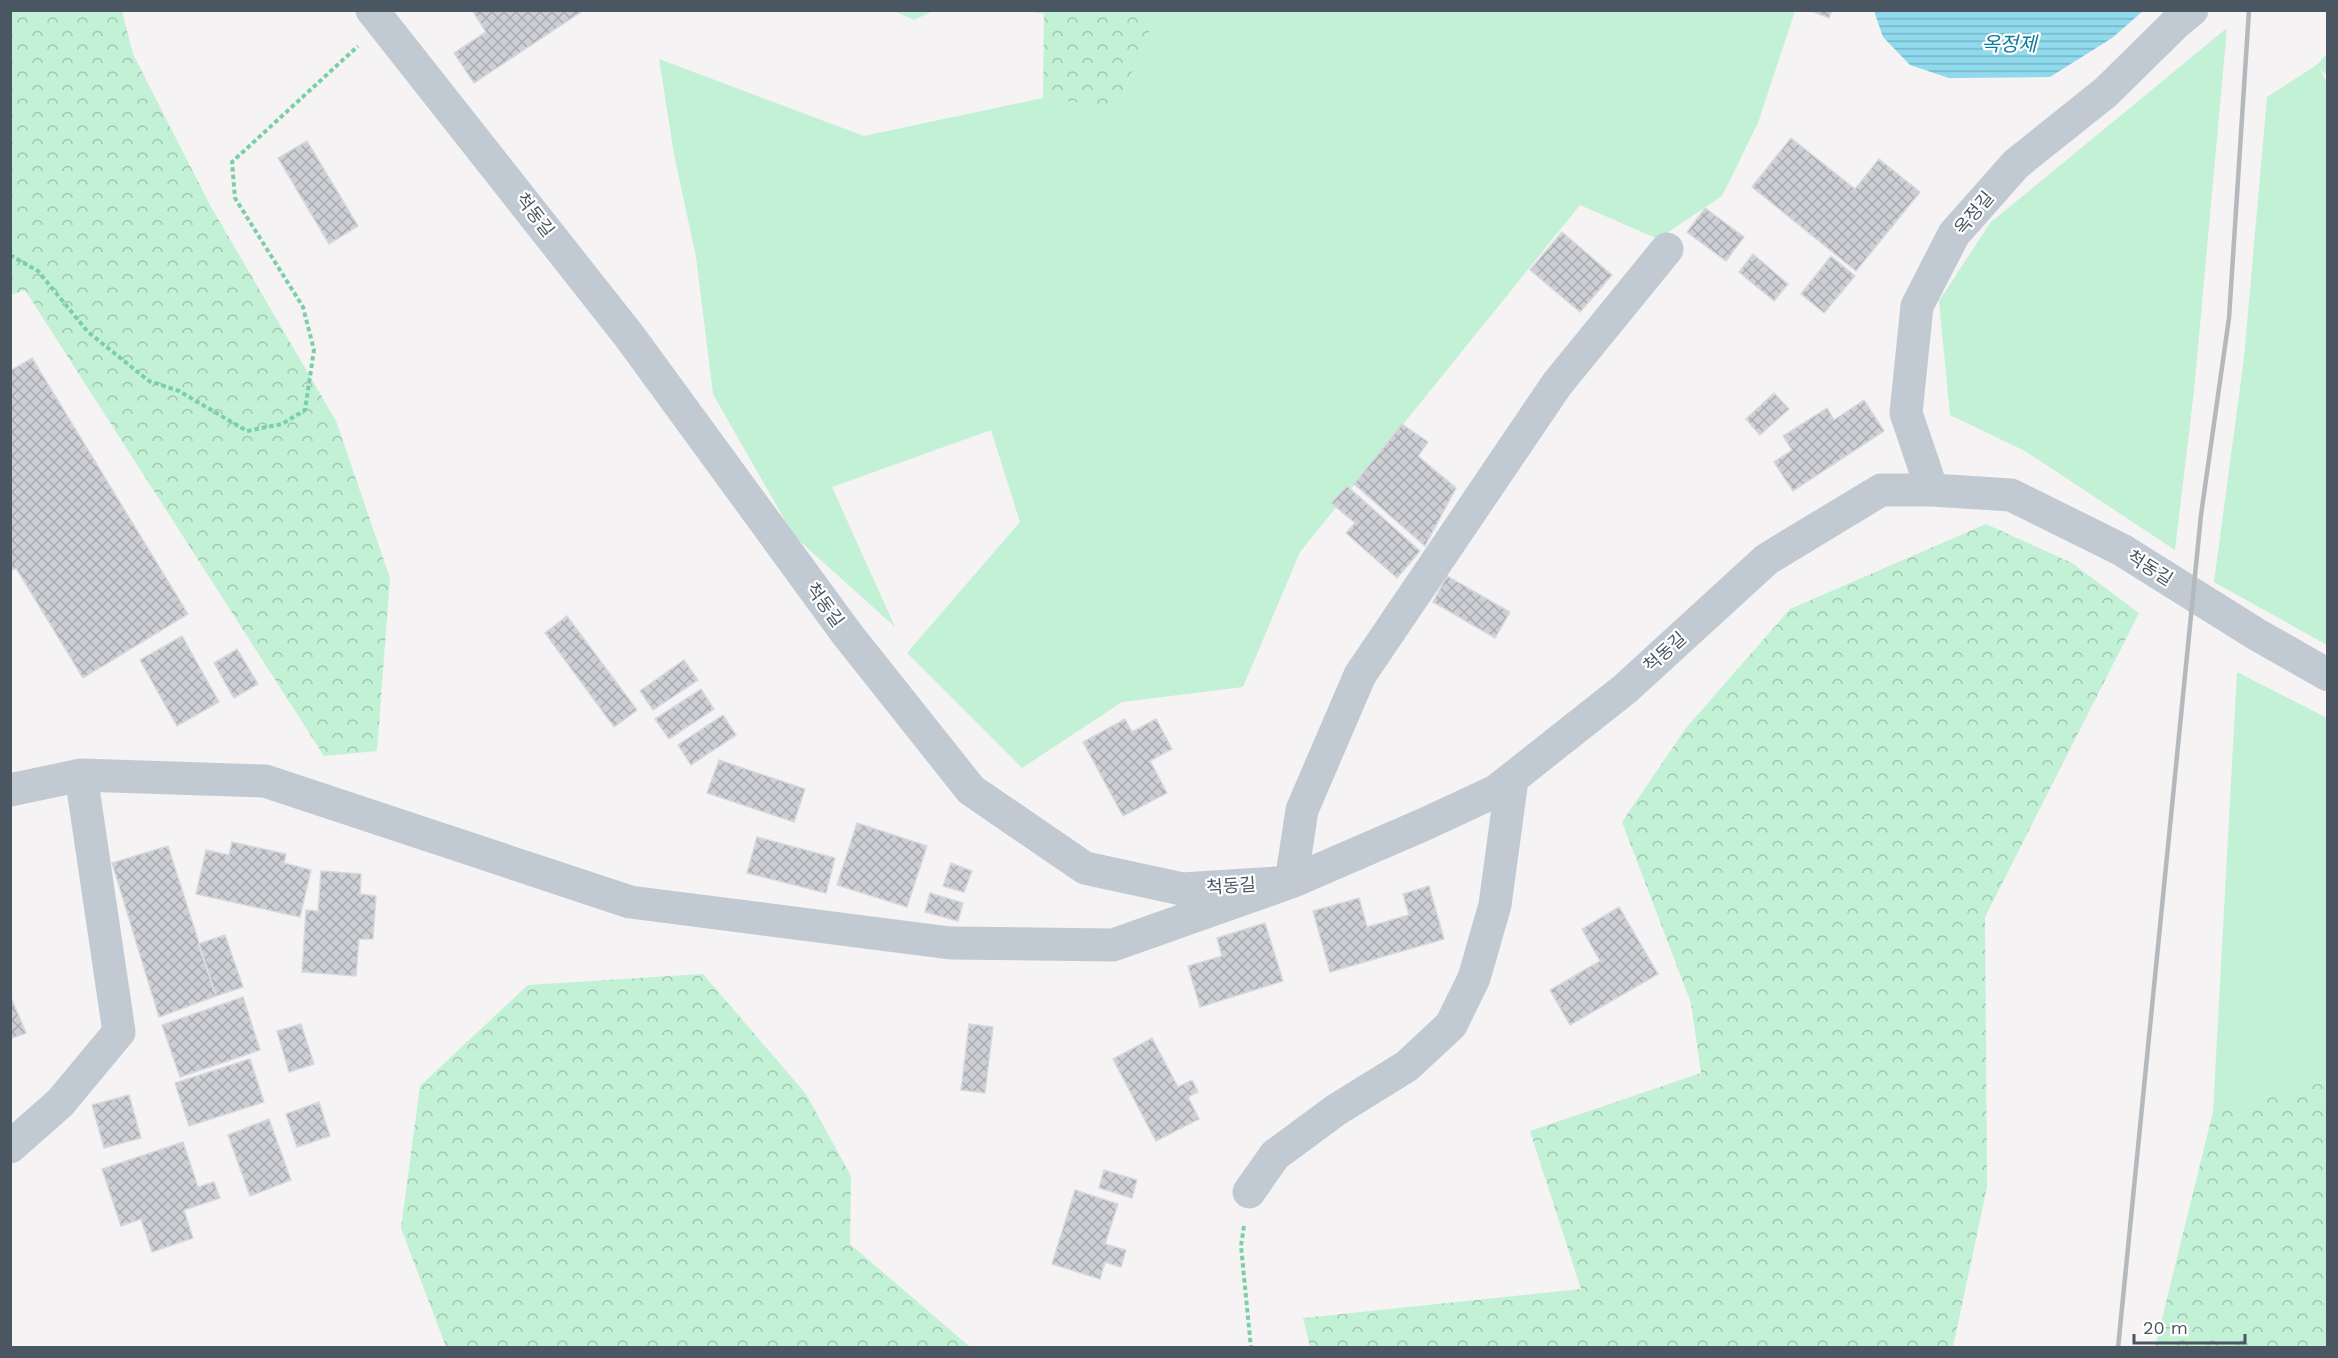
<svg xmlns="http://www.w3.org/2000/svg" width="2338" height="1358" viewBox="0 0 2338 1358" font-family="'Work Sans','Noto Sans KR',sans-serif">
  <defs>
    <pattern id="forest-crowns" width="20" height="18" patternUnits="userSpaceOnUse" patternTransform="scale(1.5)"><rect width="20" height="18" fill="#c3f1d5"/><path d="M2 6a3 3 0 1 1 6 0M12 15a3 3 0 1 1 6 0" fill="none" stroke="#a0c6b0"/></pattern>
    <pattern id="water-rules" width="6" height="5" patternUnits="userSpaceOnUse" patternTransform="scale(1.5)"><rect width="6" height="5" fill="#90daee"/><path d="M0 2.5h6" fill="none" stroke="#78b4c4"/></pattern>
    <pattern id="building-cross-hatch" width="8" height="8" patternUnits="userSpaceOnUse" patternTransform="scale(1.5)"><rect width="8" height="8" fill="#cdcfd5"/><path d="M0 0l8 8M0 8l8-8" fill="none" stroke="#a8abb0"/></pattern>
  </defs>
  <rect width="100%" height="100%" fill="#f5f3f3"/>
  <path fill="#c3f1d5" d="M1158,11H1795L1758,123L1722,196L1658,239L1580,205L1300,552L1243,687L1122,702L1022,768L907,653L1020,522L991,430L832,487L895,627L794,536L713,394L696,257L674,154L659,59L864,136L1043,98L1117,108Z
    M2227,28L2194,391L2175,550L2025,451L1950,415L1939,301L1990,223Z
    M2327,53V76L2319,67L2328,85L2327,645L2214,582L2244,358L2267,97L2318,64Z
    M2237,672L2327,718V1081L2213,1112Z"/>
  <path fill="url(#forest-crowns)" d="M10,11H122L133,54L210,205L336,421L390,578L377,751L324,756L25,290L11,295Z
    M894,11H933L914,20Z
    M1029,11H1158L1117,108L1043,98L1044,14Z
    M1986,524L2072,563L2139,613L1985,917L1987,1187L1953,1347H1310L1303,1318L1581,1289L1530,1131L1701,1073L1691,1003L1622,822L1686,728L1790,609Z
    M703,974L806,1094L851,1176L850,1244L970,1347H446L401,1228L420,1086L528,985Z
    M2327,1081V1347H2155L2213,1112Z"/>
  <path fill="url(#water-rules)" d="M1874,11V10L2143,11L2112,38L2050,77L1949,78L1910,65L1883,37Z"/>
  <path fill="url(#building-cross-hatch)" stroke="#d7d9de" stroke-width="1.5" d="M472,10H584L474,83L454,53L486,32Z
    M1809,10H1832L1829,18Z
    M1791,138L1855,189L1879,159L1920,192L1856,271L1752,187Z
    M307,141L358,226L329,244L278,158Z
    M1705,208L1744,237L1726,261L1687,232Z
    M1562,232L1612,275L1580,312L1530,270Z
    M1753,254L1788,284L1774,301L1739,272Z
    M1831,256L1855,276L1824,313L1801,294Z
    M32,358L188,614L83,678L16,568L10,571V371Z
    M1774,393L1789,409L1760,435L1746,419Z
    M1864,400L1884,431L1793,491L1774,462L1792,450L1783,436L1827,408L1834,420Z
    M1402,424L1428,442L1418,456L1456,488L1425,546L1354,484Z
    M1347,486L1420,551L1397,578L1346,533L1355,523L1331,503Z
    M1447,576L1510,612L1495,638L1433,602Z
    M567,616L637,710L614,727L545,633Z
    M182,636L219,702L177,726L140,660Z
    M237,649L258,684L234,698L214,663Z
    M684,660L698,680L653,710L640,691Z
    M701,689L714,709L669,739L655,719Z
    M723,715L736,735L691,765L678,745Z
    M1125,719L1132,732L1156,719L1172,749L1150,761L1167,793L1123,816L1083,742Z
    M719,760L805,789L794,822L707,793Z
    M857,823L927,846L907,907L837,885Z
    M757,837L835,858L826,893L747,873Z
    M232,842L286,854L284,863L311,870L300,917L196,894L206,850L229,855Z
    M168,846L216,996L159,1017L112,863Z
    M951,863L972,871L964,892L943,886Z
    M321,871L361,874L360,894L376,896L373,939H359L356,976L302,972L306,910L318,911Z
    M1429,886L1444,939L1330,972L1313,911L1359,898L1367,927L1409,915L1403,894Z
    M930,893L963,903L958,921L925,912Z
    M1619,907L1658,974L1570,1025L1550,990L1600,961L1582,929Z
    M1265,923L1283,981L1200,1007L1188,966L1222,956L1217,938Z
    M225,935L243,987L216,996L198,944Z
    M10,995L26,1033L10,1039Z
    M243,997L260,1050L180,1077L162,1025Z
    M301,1024L314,1064L289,1072L277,1031Z
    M969,1024L993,1027L985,1093L961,1090Z
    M1152,1038L1178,1087L1192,1080L1198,1092L1188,1097L1199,1119L1156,1141L1113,1059Z
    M250,1059L264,1102L189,1126L175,1083Z
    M129,1095L141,1138L104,1148L92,1105Z
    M319,1102L330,1136L297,1147L286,1114Z
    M269,1119L291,1180L250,1196L228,1135Z
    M183,1142L198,1187L214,1182L220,1198L184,1210L193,1238L152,1252L141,1219L121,1226L102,1169Z
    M1104,1170L1137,1180L1132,1198L1099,1188Z
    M1075,1190L1118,1204L1105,1244L1126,1250L1121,1267L1105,1262L1100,1279L1052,1264Z"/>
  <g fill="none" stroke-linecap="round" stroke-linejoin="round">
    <path stroke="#7ad0a6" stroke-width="4" stroke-dasharray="4.5 3" stroke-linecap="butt" d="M10,255L38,271L88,332L149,381L179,391L247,431L282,424L305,410L314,350L303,307L235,198L232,162L358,46
      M1244,1226L1241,1246L1251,1348"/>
    <path stroke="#c1cad2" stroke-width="33" d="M372,10L630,337L847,634L971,790L1085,868L1182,889L1291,882L1425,824L1496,791L1625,689L1767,559L1881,490H1932L2011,495L2122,550L2256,634L2328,675
      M1932,490L1906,413L1917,306L1954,234L2016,164L2106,92L2176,23L2192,10
      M10,790L81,775L265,781L630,902L950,943L1113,945L1291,882L1302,810L1360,675L1557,384L1667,249
      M10,1147L60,1103L119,1032L81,775
      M1249,1192L1275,1155L1336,1110L1407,1066L1451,1025L1474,978L1495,905L1512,779"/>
    <path stroke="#b5b8bd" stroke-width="4.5" d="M2118,1348L2201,515L2229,318L2249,10"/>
  </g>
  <g text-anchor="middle" stroke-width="4.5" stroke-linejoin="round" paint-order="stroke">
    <g font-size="18" fill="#4a5661" stroke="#fff">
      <text transform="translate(1974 213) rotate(-50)" y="6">옥정길</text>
      <text transform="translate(535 215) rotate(52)" y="6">척동길</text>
      <text transform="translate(2150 568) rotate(32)" y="6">척동길</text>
      <text transform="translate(825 605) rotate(54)" y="6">척동길</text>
      <text transform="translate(1665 652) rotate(-42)" y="6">척동길</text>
      <text transform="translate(1231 886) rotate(-4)" y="6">척동길</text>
    </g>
    <g font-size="20" font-style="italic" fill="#0c7c9b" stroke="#fff">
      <text x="2009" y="51">옥정제</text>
    </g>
  </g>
  <rect width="2338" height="1358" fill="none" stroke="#4a5661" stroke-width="24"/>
  <path d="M2134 1334v9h111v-9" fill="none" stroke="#4a5661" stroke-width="3"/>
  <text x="2143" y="1334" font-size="18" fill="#4a5661" stroke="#ffffff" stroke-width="4.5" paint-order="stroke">20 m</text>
</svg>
